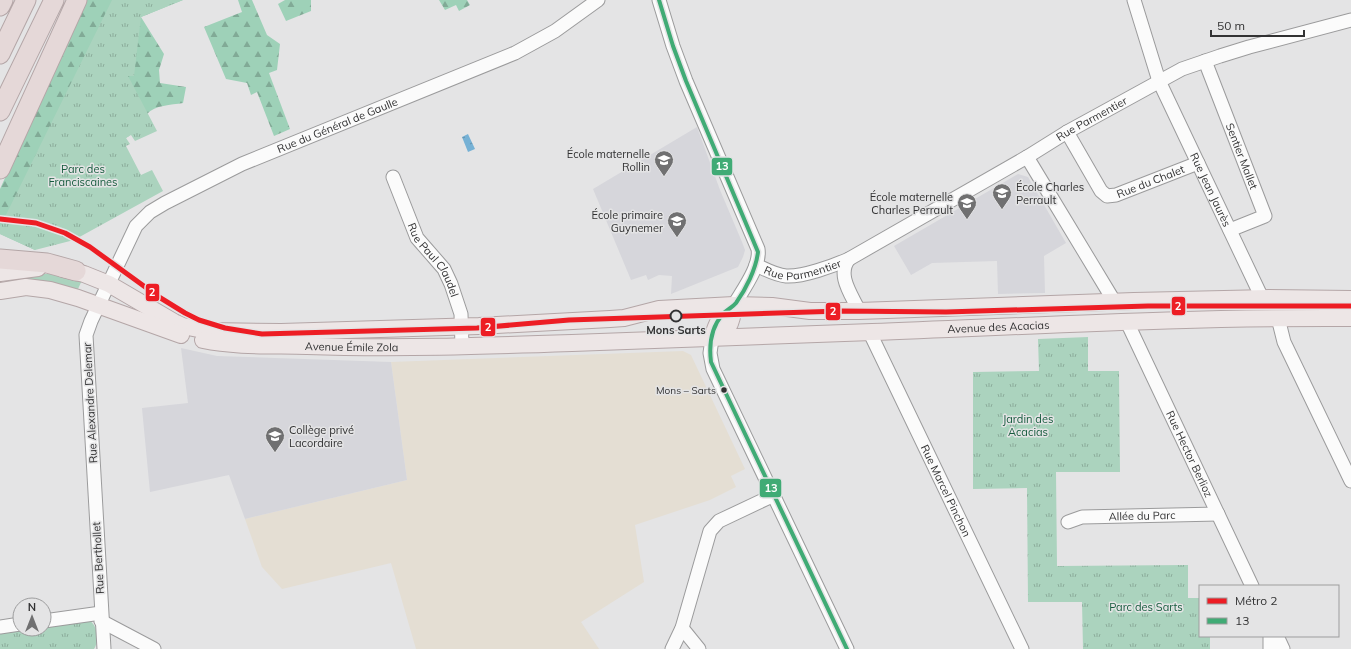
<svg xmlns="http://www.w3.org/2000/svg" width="1351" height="649" viewBox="0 0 1351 649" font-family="Mulish,sans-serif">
  <defs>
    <pattern id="forest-firs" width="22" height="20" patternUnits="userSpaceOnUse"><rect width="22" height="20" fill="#9ed1b8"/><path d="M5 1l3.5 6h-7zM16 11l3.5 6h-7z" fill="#81aa96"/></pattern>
    <pattern id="park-tufts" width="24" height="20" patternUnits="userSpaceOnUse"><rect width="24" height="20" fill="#abd3be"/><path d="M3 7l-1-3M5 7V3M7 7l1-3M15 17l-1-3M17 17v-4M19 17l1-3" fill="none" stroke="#8cac9b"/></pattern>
    <pattern id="water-ripples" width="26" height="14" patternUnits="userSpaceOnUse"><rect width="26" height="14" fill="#76b1d5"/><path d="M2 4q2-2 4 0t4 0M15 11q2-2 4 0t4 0" fill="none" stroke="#6191ad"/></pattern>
  </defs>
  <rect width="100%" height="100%" fill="#e4e4e5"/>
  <path fill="#e4ded3" d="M683,351L691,355L745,469L731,476L736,487L710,500L635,525L644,582L581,622L599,649H416L391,563L282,589L262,567L245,519L407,480L391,362Z"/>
  <path fill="#d6d6db" d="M697,127L720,190L742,242L745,250L743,257L738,267L671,294L672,276L659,275L648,280L646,275L631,280L593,189Z
    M1018,174L1028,177L1066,243L1044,256L1045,293L998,294L997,261L932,263L911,275L894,246Z
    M181,348L217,356L391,362L407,480L245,519L229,475L150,492L142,408L188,403Z"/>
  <path fill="#abd3be" d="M35,274H59L83,278L78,289L48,282L0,285V283Z"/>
  <path fill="url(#forest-firs)" d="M85,0H183L141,17L164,54L159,70L160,83L186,87L183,103C171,105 155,105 147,114C140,122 136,132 126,138L35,250L0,234V189Z
    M238,0H252L267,35L280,44L277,70L269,73L290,129L274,136L257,92L251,95L247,83L226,79L204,27L242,12Z
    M285,0H311V11L286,21L278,4Z
    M439,0H467L470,5L459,11L456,5L445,10Z"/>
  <path fill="url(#park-tufts)" d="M112,0H183L141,17L134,76H128L157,131L135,141L131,135L126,138L130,144L126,146L141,175L152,170L163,191L74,240L35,250L0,234V227Z
    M1088,337V371H1119L1120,472H1056L1057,566L1188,565V598H1200V636H1210V649H1083L1082,602H1028L1027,488L973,489V372L1039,371L1038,339Z
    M90,621C98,626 99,642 94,649H0V632L25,629H44V627Z"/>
  <path fill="url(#water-ripples)" d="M468,134L475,149L468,152L462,137Z"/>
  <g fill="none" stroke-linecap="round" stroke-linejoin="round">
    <defs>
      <g id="minor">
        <path d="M659,0L673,46L686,81L758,249C761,266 742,291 734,305"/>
        <path id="s1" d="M1134,0L1159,81L1262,298"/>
        <path id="s2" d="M1205,61L1265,216L1230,230"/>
        <path id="s3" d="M1067,132L1101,191L1107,196L1116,195L1198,163"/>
        <path d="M1027,157L1114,301"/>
        <path id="s4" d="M393,177L417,238L444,269L451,284L461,314L462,346"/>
        <path d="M849,259C836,275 852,295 859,311"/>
        <path id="s5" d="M756,265C765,269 775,275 786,276C803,277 833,266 849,259L1027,157L1067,132L1182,69L1220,56L1249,47L1351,20"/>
        <path d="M1278,318L1284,342L1351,481"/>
        <path id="s6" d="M1127,322L1252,586"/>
        <path id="s7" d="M870,333L1022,649"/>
        <path d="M712,339L710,353L713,369L847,649"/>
        <path id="s8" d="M1068,522L1082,517L1218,514"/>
        <path d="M44,621L101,613"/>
        <path d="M101,621L154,649"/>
        <path d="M0,627L20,624"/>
        <path d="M682,628L699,649"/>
        <path d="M1270,636V649"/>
        <path d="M1277,636L1283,649"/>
        <path id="s9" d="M104,649L86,335L91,321L136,226L150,212L165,203L242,164L515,53L555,31L598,0"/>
        <path d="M672,649L682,628L710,531L719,521L774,495"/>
      </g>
      <g id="major">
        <path d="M63,269L84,274L109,284L174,322L183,326L208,331L281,332L479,326L610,319L624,318L659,309L734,305L772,306L810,311H859L1134,301L1269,298L1351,299"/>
        <path d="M0,273L38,268"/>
        <path d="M0,291L26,287L50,290L78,298L181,335"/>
        <path d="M712,339C729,332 732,323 734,305"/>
        <path d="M712,339C716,324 721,313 734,305"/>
        <path id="s10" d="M203,340C237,347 273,345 307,346C396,349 484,346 572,343C672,340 772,336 872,332C1032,326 1191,317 1351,318"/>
      </g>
      <path id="highway" d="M0,6L3,0
        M0,54L26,0
        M0,111L54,0
        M0,169L77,0
        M0,259L47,263L76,271"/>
    </defs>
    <use href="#minor" stroke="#9b9b9c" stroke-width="15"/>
    <use href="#major" stroke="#b4a6a7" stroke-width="18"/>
    <use href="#highway" stroke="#b4a6a7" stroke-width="21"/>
    <use href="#minor" stroke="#fbfbfb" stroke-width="13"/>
    <use href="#major" stroke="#ede6e6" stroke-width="16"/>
    <use href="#highway" stroke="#e5d8d8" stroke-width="19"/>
    <defs>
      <path id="bus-1" d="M659,0L673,46L686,81L758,252C756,269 746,289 736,303C732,308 726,310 722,315C711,328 709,346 711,362L847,649"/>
    </defs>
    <use href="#bus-1" stroke="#e4e4e5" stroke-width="7"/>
    <use href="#bus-1" stroke="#40ab75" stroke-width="4"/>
    <defs>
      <path id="metro-1" d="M0,219L36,223L65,233L90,247L159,297L185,313L199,320L225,328L262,334L477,328L569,320L841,311L946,312L1148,306H1351"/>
    </defs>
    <use href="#metro-1" stroke="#e4e4e5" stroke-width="8"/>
    <use href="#metro-1" stroke="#ed1d24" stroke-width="5"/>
  </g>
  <defs>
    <symbol id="school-pin" viewBox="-11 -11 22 30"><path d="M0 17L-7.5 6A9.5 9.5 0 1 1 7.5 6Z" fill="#707071" stroke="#e4e4e5"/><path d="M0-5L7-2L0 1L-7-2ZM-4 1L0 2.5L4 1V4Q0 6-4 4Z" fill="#fff"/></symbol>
  </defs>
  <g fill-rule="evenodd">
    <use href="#school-pin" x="653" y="149" width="22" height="30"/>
    <use href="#school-pin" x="991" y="182" width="22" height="30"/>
    <use href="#school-pin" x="956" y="192" width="22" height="30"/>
    <use href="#school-pin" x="666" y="210" width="22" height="30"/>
    <use href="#school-pin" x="264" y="425" width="22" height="30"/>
  </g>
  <circle fill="#e4e4e5" stroke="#323233" stroke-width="2" cx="676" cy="316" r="5.5"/>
  <circle fill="#323233" stroke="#e4e4e5" stroke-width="1.5" cx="724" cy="390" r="3.5"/>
  <g text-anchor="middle" stroke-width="3" stroke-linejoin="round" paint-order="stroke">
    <g font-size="10" fill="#323233" stroke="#e4e4e5" text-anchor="end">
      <text x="716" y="394">Mons – Sarts</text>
    </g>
    <g font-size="11" fill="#323233" stroke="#e4e4e5">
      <text dy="4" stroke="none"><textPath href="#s5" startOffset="378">Rue Parmentier</textPath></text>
      <text dy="4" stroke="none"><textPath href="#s9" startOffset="661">Rue du Général de Gaulle</textPath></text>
      <text dy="4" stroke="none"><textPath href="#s2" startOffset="102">Sentier Mallet</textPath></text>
      <text dy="4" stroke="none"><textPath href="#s3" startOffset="122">Rue du Chalet</textPath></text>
      <text dy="4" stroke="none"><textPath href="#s1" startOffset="205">Rue Jean Jaurès</textPath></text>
      <text dy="4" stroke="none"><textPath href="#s4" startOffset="93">Rue Paul Claudel</textPath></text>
      <text dy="4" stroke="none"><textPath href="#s5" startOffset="49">Rue Parmentier</textPath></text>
      <text dy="4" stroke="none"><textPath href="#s10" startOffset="796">Avenue des Acacias</textPath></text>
      <text dy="4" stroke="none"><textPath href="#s10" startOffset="149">Avenue Émile Zola</textPath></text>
      <text transform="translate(90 403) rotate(-93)" y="4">Rue Alexandre Delemar</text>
      <text dy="4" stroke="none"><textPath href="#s6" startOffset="146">Rue Hector Berlioz</textPath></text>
      <text dy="4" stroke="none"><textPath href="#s7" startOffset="175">Rue Marcel Pinchon</textPath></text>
      <text dy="4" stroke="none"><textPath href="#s8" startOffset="75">Allée du Parc</textPath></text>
      <text transform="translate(98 558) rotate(-93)" y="4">Rue Berthollet</text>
    </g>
    <g font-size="11" fill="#323233" stroke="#e4e4e5" text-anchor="end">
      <text x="650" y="158">École maternelle<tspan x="650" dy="13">Rollin</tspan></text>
      <text x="1016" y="191" text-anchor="start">École Charles<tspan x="1016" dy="13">Perrault</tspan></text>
      <text x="953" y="201">École maternelle<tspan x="953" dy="13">Charles Perrault</tspan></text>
      <text x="663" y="219">École primaire<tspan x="663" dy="13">Guynemer</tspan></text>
      <text x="289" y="434" text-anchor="start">Collège privé<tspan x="289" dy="13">Lacordaire</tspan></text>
    </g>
    <g font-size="11" fill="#155b3d" stroke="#e4e4e5">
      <text x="83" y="173">Parc des<tspan x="83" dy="13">Franciscaines</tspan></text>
      <text x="1028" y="423">Jardin des<tspan x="1028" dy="13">Acacias</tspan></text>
      <text x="1146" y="611">Parc des Sarts</text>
    </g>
    <g font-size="11" font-weight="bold" fill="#323233" stroke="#e4e4e5">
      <text x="676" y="334">Mons Sarts</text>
    </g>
  </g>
  <g stroke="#e4e4e5" stroke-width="1.5">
    <rect x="711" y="157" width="22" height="19" rx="4" fill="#40ab75"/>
    <rect x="145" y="283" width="15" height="19" rx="4" fill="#ed1d24"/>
    <rect x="1171" y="296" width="15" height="20" rx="4" fill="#ed1d24"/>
    <rect x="825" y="302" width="16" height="19" rx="4" fill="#ed1d24"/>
    <rect x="480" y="317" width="16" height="20" rx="4" fill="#ed1d24"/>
    <rect x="759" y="478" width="23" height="20" rx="4" fill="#40ab75"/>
  </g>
  <g font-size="11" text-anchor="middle" font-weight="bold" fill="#fff">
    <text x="722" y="170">13</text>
    <text x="152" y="296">2</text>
    <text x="1178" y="310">2</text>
    <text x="833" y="315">2</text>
    <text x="488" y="331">2</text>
    <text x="771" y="492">13</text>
  </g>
  <rect x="1199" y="585" width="140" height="52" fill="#e4e4e5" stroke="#9d9d9e"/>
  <rect x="1207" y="598" width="20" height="6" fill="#ed1d24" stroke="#9d9d9e"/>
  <text x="1235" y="605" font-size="12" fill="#323233">Métro 2</text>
  <rect x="1207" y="618" width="20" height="6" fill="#40ab75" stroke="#9d9d9e"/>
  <text x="1235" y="625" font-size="12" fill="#323233">13</text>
  <g transform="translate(32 617)"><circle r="19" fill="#e4e4e5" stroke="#9d9d9e"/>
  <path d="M0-3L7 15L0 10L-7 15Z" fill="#707071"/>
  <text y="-6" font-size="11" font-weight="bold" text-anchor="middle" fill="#323233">N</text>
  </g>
  <path d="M1211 30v6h93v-6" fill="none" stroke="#323233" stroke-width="2"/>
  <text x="1217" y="30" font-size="12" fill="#323233" stroke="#e4e4e5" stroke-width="3" paint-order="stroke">50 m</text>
</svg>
